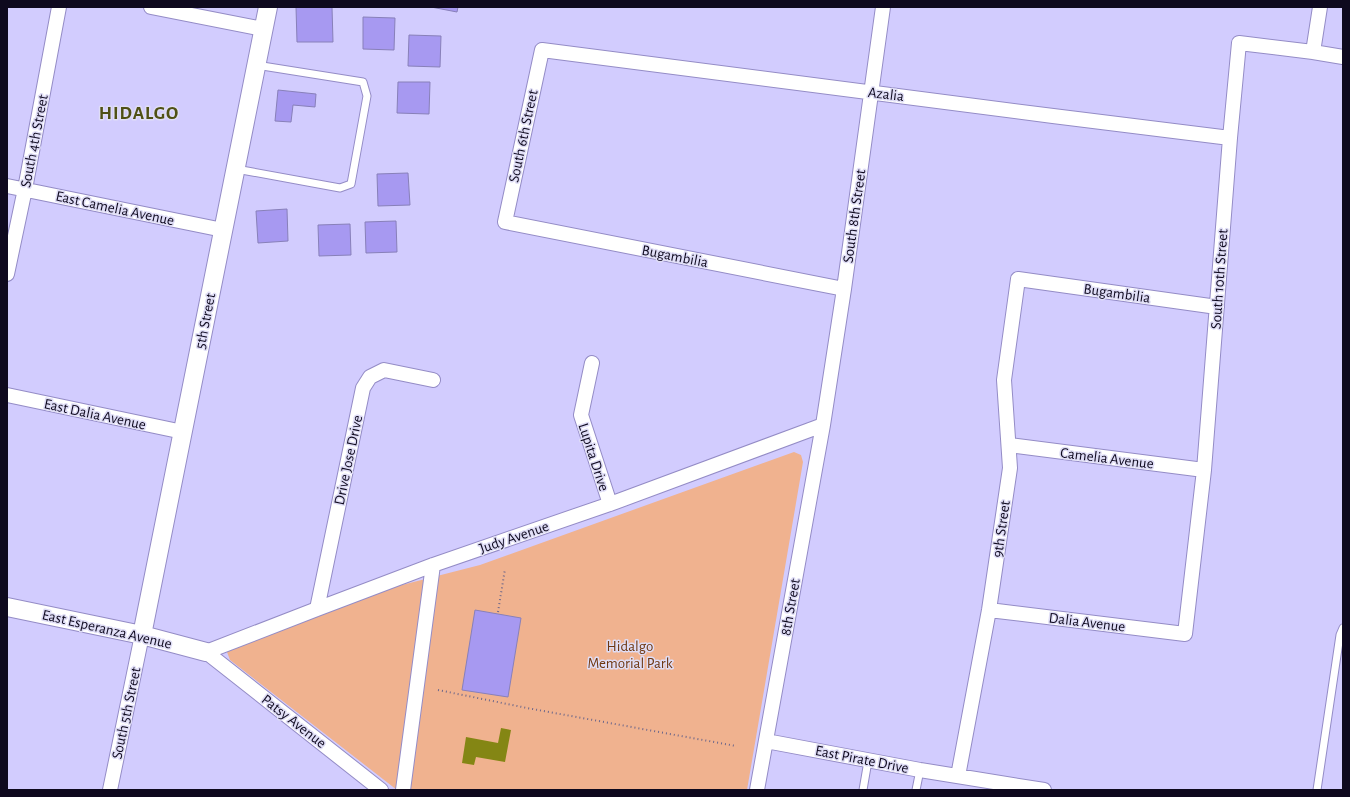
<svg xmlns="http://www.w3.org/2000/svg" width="1350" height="797" viewBox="0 0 1350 797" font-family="'Alegreya Sans',sans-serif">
  <rect width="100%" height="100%" fill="#d2ccfe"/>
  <path fill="#f0b28f" d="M794,452L801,455L803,462L747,790H397L230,660L227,652L229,648L398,586L480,565Z"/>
  <path fill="#848614" d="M501,728L511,730L505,762L476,757L474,765L462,763L466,737L498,743Z"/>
  <path fill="#a799f1" stroke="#8880b9" d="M296,7H332L333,42H297Z
    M431,7H458L457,12Z
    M363,17L395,18L394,50L363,49Z
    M409,35L441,36L440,67L408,66Z
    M398,82H430L429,114L397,113Z
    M278,90L316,94L315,107L293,105L291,122L275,121Z
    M408,173L410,205L378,206L377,174Z
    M287,209L288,241L258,243L256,211Z
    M396,221L397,252L366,253L365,222Z
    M350,224L351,255L319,256L318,225Z
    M475,610L521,618L508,697L462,690Z"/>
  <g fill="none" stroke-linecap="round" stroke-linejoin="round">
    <defs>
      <path id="service" d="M236,169L340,188L351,184L367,96L363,82L256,65
        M863,790L868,761
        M916,790L920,770
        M1317,790L1340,635L1343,628"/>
      <path id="minor" d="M151,7L263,29
        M1313,52L1343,57
        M7,186L223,230
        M7,274L25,189L59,7
        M844,289L505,222L542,50L1053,116L1230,138
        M592,363L581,415L610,504
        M7,395L183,432
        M1009,445L1204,470
        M317,609L363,388L370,377L384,370L433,380
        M989,610L1185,634L1204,470L1230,138L1239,43L1313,52L1320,7
        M206,652L317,609L433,565L610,504L823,425
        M206,652L381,790
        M766,741L920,770L1044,790
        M958,776L989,610L1010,468L1004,380L1018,279L1217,307
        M110,790L142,635
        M403,790L433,565
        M757,790L823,425L844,289L883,7"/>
      <path id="tertiary" d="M7,607L142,635L206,652
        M142,635L268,7"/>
    </defs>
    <use href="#service" stroke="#948cc6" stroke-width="9"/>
    <use href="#minor" stroke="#948cc6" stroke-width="16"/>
    <use href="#tertiary" stroke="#948cc6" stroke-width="20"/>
    <path stroke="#6d678a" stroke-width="2" stroke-dasharray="1 3" stroke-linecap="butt" d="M498,612L505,569
      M438,690L527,708L736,746"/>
    <use href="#service" stroke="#fff" stroke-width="7"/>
    <use href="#minor" stroke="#fff" stroke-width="14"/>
    <use href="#tertiary" stroke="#fff" stroke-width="18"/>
  </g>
  <g text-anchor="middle" stroke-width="3" stroke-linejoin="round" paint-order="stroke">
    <g font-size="15" fill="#0e091e" stroke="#dfddf6">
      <text transform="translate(886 94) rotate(7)" y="5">Azalia</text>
      <text transform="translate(523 136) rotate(-78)" y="5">South 6th Street</text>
      <text transform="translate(34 141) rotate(-79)" y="5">South 4th Street</text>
      <text transform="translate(115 208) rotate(12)" y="5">East Camelia Avenue</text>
      <text transform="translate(854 216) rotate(-82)" y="5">South 8th Street</text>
      <text transform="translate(675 256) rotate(11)" y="5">Bugambilia</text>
      <text transform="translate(1219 279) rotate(-86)" y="5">South 10th Street</text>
      <text transform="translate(1117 293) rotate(8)" y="5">Bugambilia</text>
      <text transform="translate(205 321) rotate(-79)" y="5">5th Street</text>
      <text transform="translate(95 414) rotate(12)" y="5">East Dalia Avenue</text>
      <text transform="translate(594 457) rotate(72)" y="5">Lupita Drive</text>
      <text transform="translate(1107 458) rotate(7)" y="5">Camelia Avenue</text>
      <text transform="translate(348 460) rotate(-78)" y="5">Drive Jose Drive</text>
      <text transform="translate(1001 529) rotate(-82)" y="5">9th Street</text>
      <text transform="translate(514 537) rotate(-19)" y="5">Judy Avenue</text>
      <text transform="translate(790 607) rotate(-80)" y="5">8th Street</text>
      <text transform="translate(1087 622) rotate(7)" y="5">Dalia Avenue</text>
      <text transform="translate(107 629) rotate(13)" y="5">East Esperanza Avenue</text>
      <text transform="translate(126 713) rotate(-78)" y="5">South 5th Street</text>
      <text transform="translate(294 721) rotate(38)" y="5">Patsy Avenue</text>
      <text transform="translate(862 759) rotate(11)" y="5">East Pirate Drive</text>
    </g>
    <g font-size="15" fill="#6f3710" stroke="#dfddf6">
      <text x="630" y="651">Hidalgo<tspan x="630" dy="17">Memorial Park</tspan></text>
    </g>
    <g font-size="19" font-weight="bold" letter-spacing="1" fill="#4f5014" stroke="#dfddf6">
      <text x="139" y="119">HIDALGO</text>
    </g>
  </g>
  <rect width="1350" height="797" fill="none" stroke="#0e091e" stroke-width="16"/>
</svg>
